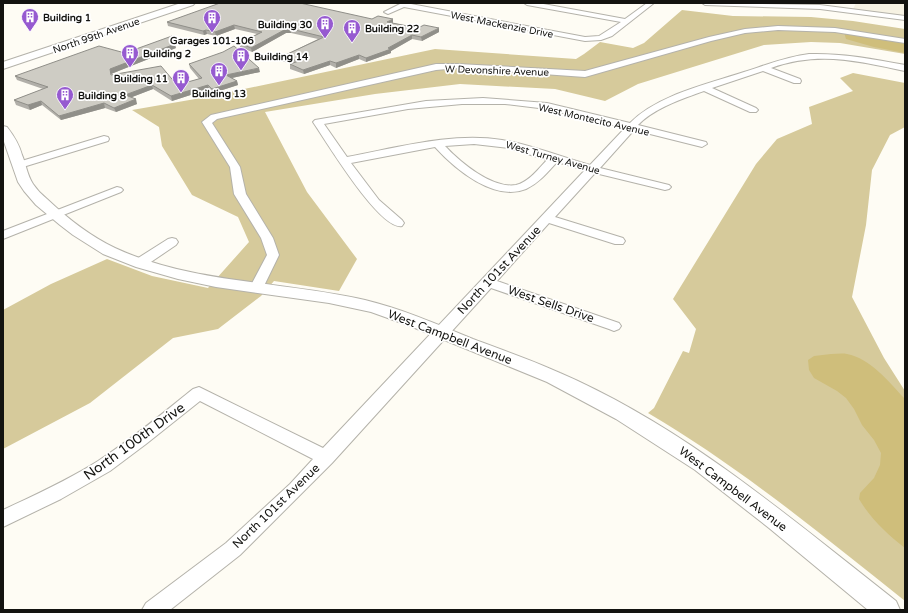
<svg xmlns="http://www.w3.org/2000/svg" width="908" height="613" viewBox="0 0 908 613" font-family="'Varela Round',sans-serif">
  <rect width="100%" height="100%" fill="#fefcf4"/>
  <path fill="#f6f2e3" d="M856,3H905V17L853,9Z"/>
  <path fill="#d6ca9b" d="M682,10L733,16L811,17L853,21L905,29V54L840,43L811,42L764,45L638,84L605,101L555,89L460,84L375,94L265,112L307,192L357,259L339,291L274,281L261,296L218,329L173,338L90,403L3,449V310L51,284L107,259L152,276L208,288L249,242L238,217L192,195L162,146L159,127L132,110L201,98L435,49L576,59L584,54L600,42L633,48L644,43Z
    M853,73L905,83V127L890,135L872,170L866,225L852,297L884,358L905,391V601C822,535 740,467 648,413L654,408L683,351L689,353L696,329L673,299L756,164L777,139L812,124L809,107L853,91L840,78Z"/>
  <path fill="#cfbe7b" d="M844,32L887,38L905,44V53L874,47L846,39Z
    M831,354C836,354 842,353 847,354C870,358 890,383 905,399V548C887,534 870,518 859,499L860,493L874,478L880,465L881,453L874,440L862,425L854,409L846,398L837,391L814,378L809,370L808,360L814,356Z"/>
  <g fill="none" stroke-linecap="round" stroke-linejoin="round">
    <defs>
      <path id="minor" d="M402,3H411V4L585,37L599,36L621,22L527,5L524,3H538L625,19L647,3H654L612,36L601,40L585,41L404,7L388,14L384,12Z
        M702,3L820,5L905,16V20L820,9L705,5Z
        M778,26L835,28L905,39V43L835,32L778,30L745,33L711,41L585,77L458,68L436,70L217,119L212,123L240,167L246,194L273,238L279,255L262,290L257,291L252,290L250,287L267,255L261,238L234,194L230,167L202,122L211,115L436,64H458L585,71L709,37L745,29Z
        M809,54C842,53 873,59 905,65V71C857,61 819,51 771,68L800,79L801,81L800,83H794L763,71L712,88L756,108L758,110L756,112H750L704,91C682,99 654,108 638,125L706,142L707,144L702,147L634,130L600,168L669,185L671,187L669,189L665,190L595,173L555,217L623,238L625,241L623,244H615L549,223L497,281L619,323L621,326L619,329L614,331L609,329L491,288L332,463L240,555L170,610H142L146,603L226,543L290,484L313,459L200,401L146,444L110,471L61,499L3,527V510C35,495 68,480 98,461C132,439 162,414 193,389L199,387L323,448L585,170L557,162C548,172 539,183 526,189C494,202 455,169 435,147L351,163L379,200L402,220L404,223L402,226C380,231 326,141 313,122L315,120L426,101L483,98L547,103L630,123C657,95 708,84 744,72C766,65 786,57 809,54ZM462,104H505L547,109L625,128L590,165C561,157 532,145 502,140C451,132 397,148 347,157L324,124L408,109ZM474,144L509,148L547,160C539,168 529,182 516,185C492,189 460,162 445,146Z
        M104,136L108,137L109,139L108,141L23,167L19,168L14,165L15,163Z
        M117,187L121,188L123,190L121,192L3,239V231Z
        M172,238L176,239L178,242L176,245L145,266H135L134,263L135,260L168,239Z"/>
      <path id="tertiary" d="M3,126L7,127C14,136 19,144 22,155C26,164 27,175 33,184C37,190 42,195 47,199C67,218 90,236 115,248C193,284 282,281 365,300C402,309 437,324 473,339C502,350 532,360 560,373C685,427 790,518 896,601L900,610H868L769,528L695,470L616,419L547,382L410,326L371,312L329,303L216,287L178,279L136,267L103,254L73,235L60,225L36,205L24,191L18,182L3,139Z"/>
      <path id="secondary" d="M181,3H195L193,5L3,69V62Z"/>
    </defs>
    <use href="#minor" stroke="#b4b2aa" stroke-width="2"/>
    <use href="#tertiary" stroke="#b4b2aa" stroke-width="2"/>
    <use href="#secondary" stroke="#b4b2aa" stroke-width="2"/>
    <use href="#minor" fill="#fff" fill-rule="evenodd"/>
    <use href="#tertiary" fill="#fff" fill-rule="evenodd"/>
    <use href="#secondary" fill="#fff" fill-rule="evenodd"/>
  </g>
  <path fill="#b1afa9" d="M167,22L393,23L439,32L422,41L412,39L391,51V53L366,62L359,59L336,68L330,65L304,74L290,69V64H292L282,61L281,57L318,39L291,33H286L252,52L240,47V43L257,34L235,29L216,36L207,34L204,35L168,26Z
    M176,48L111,74V75L177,85L199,79L190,68L189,64L260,72L232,78L237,81L238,85L213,93L209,89L172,101L153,89L132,97L137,104L116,112L105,108L61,120L42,105L30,110L16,105L14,100L43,89L17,80L15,76L125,53Z"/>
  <path fill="#908f89" d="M393,19V23L387,22Z
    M234,25L235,29L216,36L215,32Z
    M439,28V32L422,41L421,37Z
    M286,29H291V33H286L252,52L251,48Z
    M206,30L207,34L204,35L203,31Z
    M412,35V39L391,51V53L366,62V58L388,48Z
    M175,44L176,48L111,74L110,69Z
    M359,55V59L336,68V63Z
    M330,61V65L304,74L303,70Z
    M259,68L260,72L227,79L226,75Z
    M237,81L238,85L213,93L212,89Z
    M152,85L153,89L127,99L125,95Z
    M208,85L209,89L172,101L171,96Z
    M136,99L137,104L116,112L114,108Z
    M41,101L42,105L30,110L28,105Z
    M104,103L105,108L61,120L59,116Z"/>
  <path fill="#ceccc4" stroke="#908f89" d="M220,3H300L372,19L378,16L393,19L387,22L418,28L424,25L439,28L421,37L412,35L388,48L391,49L366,58L359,55L336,63L330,61L303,70L290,64L299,61L281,57L324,37L291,29H286L251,48L240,43L262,32L234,25L215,32L206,30L203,31L167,22Z
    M172,36L175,44L110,69L111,75L161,66L177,85L202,78L189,64L223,52L234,46L259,68L226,75L237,81L212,89L208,85L171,96L152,85L125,95L136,99L114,108L104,103L59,116L41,101L28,105L14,100L48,87L15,76L99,46L125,53Z"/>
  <defs>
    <symbol id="building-pin" viewBox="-11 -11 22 30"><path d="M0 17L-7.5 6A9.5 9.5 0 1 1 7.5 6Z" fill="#965ad0" stroke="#fff"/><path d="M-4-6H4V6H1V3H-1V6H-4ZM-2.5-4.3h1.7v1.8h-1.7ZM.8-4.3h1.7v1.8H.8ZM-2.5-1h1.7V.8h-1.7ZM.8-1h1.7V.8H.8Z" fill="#fff"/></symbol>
  </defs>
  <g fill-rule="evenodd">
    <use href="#building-pin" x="20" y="7" width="20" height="27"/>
    <use href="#building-pin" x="202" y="8" width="20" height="27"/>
    <use href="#building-pin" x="315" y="14" width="20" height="27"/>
    <use href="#building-pin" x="342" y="18" width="20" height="27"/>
    <use href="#building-pin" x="120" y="43" width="20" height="27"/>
    <use href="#building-pin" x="231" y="46" width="20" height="27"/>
    <use href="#building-pin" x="209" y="61" width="20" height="27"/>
    <use href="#building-pin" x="171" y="68" width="20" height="27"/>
    <use href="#building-pin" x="55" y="85" width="20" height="27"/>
  </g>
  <g text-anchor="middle" stroke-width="3.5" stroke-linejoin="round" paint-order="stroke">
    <g font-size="10" font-weight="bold" fill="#131310" stroke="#fff" text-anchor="start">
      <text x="43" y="21">Building 1</text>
      <text x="312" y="28" text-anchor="end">Building 30</text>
      <text x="365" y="32">Building 22</text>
      <text x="212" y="44" text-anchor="middle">Garages 101-106</text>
      <text x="143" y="57">Building 2</text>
      <text x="254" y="60">Building 14</text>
      <text x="168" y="82" text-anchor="end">Building 11</text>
      <text x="219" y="97" text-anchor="middle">Building 13</text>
      <text x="78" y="99">Building 8</text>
    </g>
    <g font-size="10" fill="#131310" stroke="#fff">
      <text transform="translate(502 24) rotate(11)" y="4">West Mackenzie Drive</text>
      <text transform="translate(96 35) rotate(-19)" y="4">North 99th Avenue</text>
      <text transform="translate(497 70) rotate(2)" y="4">W Devonshire Avenue</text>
      <text transform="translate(594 119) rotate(13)" y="4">West Montecito Avenue</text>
      <text transform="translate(553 157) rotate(16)" y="4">West Turney Avenue</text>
    </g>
    <g font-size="12" fill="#131310" stroke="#fff">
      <text transform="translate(499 270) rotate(-47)" y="4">North 101st Avenue</text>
      <text transform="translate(551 304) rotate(19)" y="4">West Sells Drive</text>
      <text transform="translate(450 337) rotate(21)" y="4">West Campbell Avenue</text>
      <text transform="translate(733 489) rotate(37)" y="4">West Campbell Avenue</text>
      <text transform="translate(276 506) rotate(-44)" y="4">North 101st Avenue</text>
    </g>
    <g font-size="14" fill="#131310" stroke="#fff">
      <text transform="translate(134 441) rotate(-36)" y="5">North 100th Drive</text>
    </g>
  </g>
  <rect width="908" height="613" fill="none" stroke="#131310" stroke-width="8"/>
</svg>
